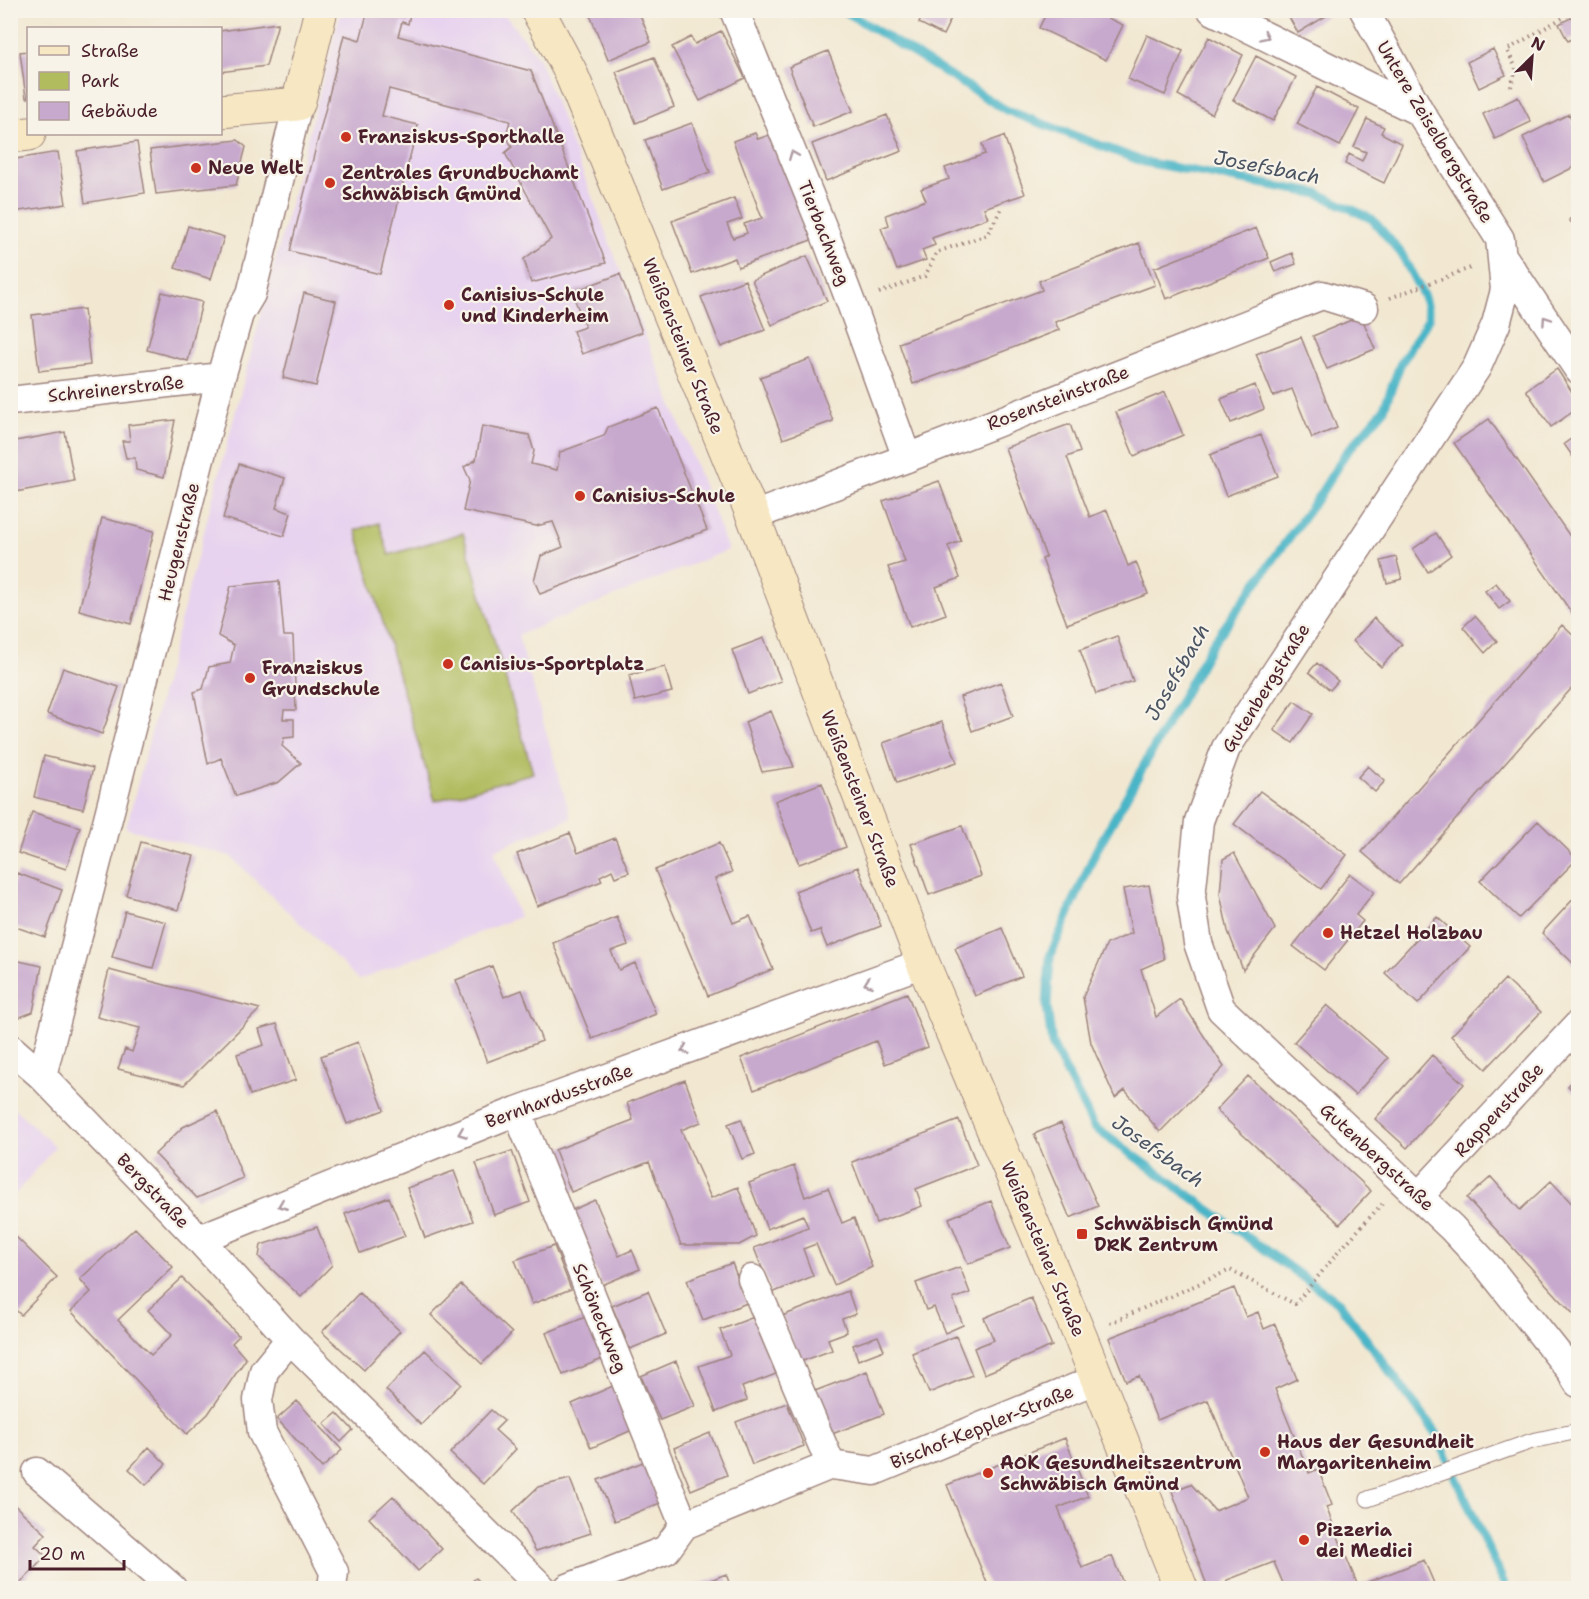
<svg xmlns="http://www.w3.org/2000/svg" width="1589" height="1599" viewBox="0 0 1589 1599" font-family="'Shantell Sans',sans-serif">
  <rect width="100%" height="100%" fill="#f7f3e8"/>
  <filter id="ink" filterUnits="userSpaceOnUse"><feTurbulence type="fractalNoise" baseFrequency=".0167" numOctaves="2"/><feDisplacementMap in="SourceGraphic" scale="12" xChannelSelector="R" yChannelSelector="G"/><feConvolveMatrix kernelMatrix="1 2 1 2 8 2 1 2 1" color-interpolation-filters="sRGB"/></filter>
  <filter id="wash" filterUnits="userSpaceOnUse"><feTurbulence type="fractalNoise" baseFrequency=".008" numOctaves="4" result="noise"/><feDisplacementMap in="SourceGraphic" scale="24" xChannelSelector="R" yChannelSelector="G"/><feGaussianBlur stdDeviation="1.35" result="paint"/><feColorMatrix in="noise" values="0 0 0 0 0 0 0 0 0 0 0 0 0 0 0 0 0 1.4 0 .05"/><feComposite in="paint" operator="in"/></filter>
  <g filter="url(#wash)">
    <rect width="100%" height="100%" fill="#f2e8d2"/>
    <path fill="#e7d2ef" d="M341,11H502L539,59L728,550L518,635L571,818L494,850L519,917L359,980L230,856L126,828Z
      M11,1105L55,1147L11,1199Z"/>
    <path fill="#b0bc5e" stroke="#7d6e44" stroke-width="1.5" d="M379,523L389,555L463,533L533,773L435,801L356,530Z"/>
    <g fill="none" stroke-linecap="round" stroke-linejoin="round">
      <path stroke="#4ab5c7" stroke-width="9" d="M843,10L1006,110L1144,162L1319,194L1372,219L1401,253L1424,297L1429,318L1400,365L1383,411L1345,454L1319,496L1211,646L1096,851L1050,956L1047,1006L1052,1044L1094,1127L1339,1303L1436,1433L1506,1588"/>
    </g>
    <g id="blocks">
      <path fill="#c8a9ce" d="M357,10H411L408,24L402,22L398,36L531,71L606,263L531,283L524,259L551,239L505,153L512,147L506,136L510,121L389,89L382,116L418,125L380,274L290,251L344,35L360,40L367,14Z
        M588,10H638L651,42L608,60Z
        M909,10H955L943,35L919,23L922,17Z
        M1048,10H1101L1099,14L1123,25L1106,60L1039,28Z
        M1285,10H1336L1298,33Z
        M1578,14V47L1574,38L1568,41L1559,24Z
        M278,23L266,66L220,72V31Z
        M721,31L745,78L700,101L672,47L691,37L695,44Z
        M1147,35L1183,51L1165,95L1128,79Z
        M1209,37L1243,55L1212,114L1178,95Z
        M1493,49L1506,75L1479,88L1467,62Z
        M28,51V98H26L20,52Z
        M828,51L853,111L813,127L789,67Z
        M1256,56L1296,77L1273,121L1233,100Z
        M654,57L674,107L636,123L616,72Z
        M1317,87L1359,109L1340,146L1297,124Z
        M1518,97L1531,122L1495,139L1483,114Z
        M1569,114L1578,133V165L1544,182L1523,137Z
        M887,115L902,151L826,181L812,144Z
        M1367,119L1384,127L1381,133L1402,144L1384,183L1345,164L1349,154L1362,161L1366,152L1354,147Z
        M692,123L710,172L663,189L645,140Z
        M755,133L758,139L775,133L814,239L738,267L735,258L692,274L672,221L734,198L742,219L727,224L733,238L747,233L744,224L762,218L733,141Z
        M1004,136L1025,194L984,208L988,218L932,238L935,245L922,250L926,260L897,270L881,228L889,225L886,215L926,200L921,189L949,179L945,168L985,154L982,144Z
        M238,140L246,147L236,185L156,194L150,150Z
        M137,142L145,193L85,203L77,151Z
        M58,152L66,204L13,212L10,199V160Z
        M1578,211V229L1569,220Z
        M188,226L224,237L211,279L175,268Z
        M1256,228L1269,258L1166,299L1154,268Z
        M1139,243L1155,285L1055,322L1059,330L986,358L913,384L899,343L1042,290L1039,281Z
        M1292,253L1296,264L1275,272L1271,262Z
        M807,256L827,301L772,325L752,280Z
        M620,274L642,332L582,354L573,331L585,327L572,292Z
        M745,280L765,330L721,347L701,297Z
        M162,292L202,302L188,361L147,350Z
        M304,293L336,301L316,386L283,378Z
        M84,309L90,365L39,371L32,315Z
        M1361,316L1375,349L1327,369L1313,336Z
        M1301,337L1337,428L1312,438L1292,389L1273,396L1256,354Z
        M810,359L833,421L783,439L760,377Z
        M1557,369L1578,401V408L1551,427L1526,390Z
        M1255,385L1264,409L1231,423L1221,399Z
        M1165,392L1183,435L1134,456L1116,412Z
        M658,408L707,530L540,594L534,580L541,556L563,547L553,522L536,526L463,511L470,480L464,467L476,460L482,426L529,435L534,451L531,464L557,470L560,452L604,436L608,427Z
        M1489,419L1578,548V622L1454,443Z
        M175,420L164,477L136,470L135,458H126L122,441H130L128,425Z
        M1070,424L1080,452L1067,457L1090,517L1107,510L1128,566L1136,562L1148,594L1067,624L1042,559L1046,557L1005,448Z
        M65,432L74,481L10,493V442Z
        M1578,434V464L1564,444Z
        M1261,435L1278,476L1226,496L1210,455Z
        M239,464L285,478L276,508L291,513L284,536L223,518Z
        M939,481L961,541L948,546L960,578L936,587L946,614L910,627L888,567L905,562L883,501Z
        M102,518L154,531L131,624L79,610Z
        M1436,533L1451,555L1428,572L1413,549Z
        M1396,557L1402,579L1387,583L1381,561Z
        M279,581L284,636H293L296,710H284L283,719H294V737L284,738L282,746L301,763L279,782L236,796L221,758L208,764L194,692L203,689L209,667L230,663L234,645L218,636L231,586Z
        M1496,583L1510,601L1499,609L1485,591Z
        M1475,616L1497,641L1485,653L1463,627Z
        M1374,618L1402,644L1381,667L1353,641Z
        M1562,625L1578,640V681L1399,884L1362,852Z
        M1117,636L1133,681L1096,694L1080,650Z
        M764,638L781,681L748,694L732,650Z
        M1317,663L1338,681L1330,690L1309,672Z
        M665,667L672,692L635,701L629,675Z
        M63,668L119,687L102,734L47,714Z
        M1001,682L1013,716L972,731L960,697Z
        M1294,701L1313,714L1293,743L1274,730Z
        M771,711L794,767L762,772L745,722Z
        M942,722L957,762L897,783L883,743Z
        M44,756L93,768L83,809L34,797Z
        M1368,766L1385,781L1375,792L1358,777Z
        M822,783L846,847L799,864L775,801Z
        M1260,791L1347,855L1321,889L1234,824Z
        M32,812L80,827L66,869L18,853Z
        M1538,821L1577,859L1519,918L1480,881Z
        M962,826L981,876L929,895L911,844Z
        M570,833L578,853L615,838L629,872L615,877L612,870L600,876L602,881L537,906L517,854Z
        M141,842L194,856L178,910L126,895Z
        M719,843L732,872L715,879L733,923L750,916L773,969L708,996L655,870Z
        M1234,853L1275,929L1243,970L1228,931L1220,894L1223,859Z
        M858,867L881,926L827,947L820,930L811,933L795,891Z
        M17,873L62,890L45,937L10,925V891Z
        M1350,874L1374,892L1356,915L1363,921L1324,970L1293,946Z
        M1149,885L1164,959L1141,969L1156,1017L1180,999L1224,1067L1160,1132L1125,1090L1115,1098L1091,1043L1083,997L1107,944L1132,933L1123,889Z
        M1578,894V968L1542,933Z
        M125,911L166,922L153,968L112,957Z
        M617,917L628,945L611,951L619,970L635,963L656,1014L592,1039L553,943Z
        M1437,917L1470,947L1418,1004L1385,973Z
        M1002,928L1022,976L975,996L955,948Z
        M10,959L42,966L33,1012L10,1021Z
        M492,966L504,997L522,990L542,1041L487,1062L456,980Z
        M109,970L165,985L260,1009L184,1085L118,1069L125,1049L132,1052L140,1028L97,1017Z
        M1505,979L1541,1012L1486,1069L1451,1036Z
        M907,993L928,1047L885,1064L876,1041L754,1090L741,1058Z
        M1327,1005L1388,1058L1355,1095L1294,1042Z
        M277,1024L296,1080L250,1095L237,1054L264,1045L259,1029Z
        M358,1042L384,1110L347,1124L321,1056Z
        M1432,1055L1464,1084L1407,1148L1375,1119Z
        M1578,1075V1095L1568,1086Z
        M1248,1076L1371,1191L1340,1224L1216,1110Z
        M685,1080L701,1122L681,1130L711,1198L738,1187L756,1236L739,1245H681L649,1162L571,1192L555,1150L633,1120L627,1103Z
        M217,1111L243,1178L197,1198L155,1154L183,1127Z
        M741,1119L755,1154L742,1159L728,1124Z
        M959,1120L977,1165L916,1189L922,1206L876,1223L852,1162Z
        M1061,1123L1098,1206L1070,1218L1034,1134Z
        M512,1151L530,1202L494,1215L476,1163Z
        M794,1166L805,1197L828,1188L842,1223L854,1218L872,1267L834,1285L816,1244L803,1249L813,1276L772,1293L754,1248L808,1227L803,1215L767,1229L749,1183Z
        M454,1171L473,1221L425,1238L407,1188Z
        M1491,1177L1520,1210L1551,1181L1578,1210V1319L1467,1198Z
        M389,1197L405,1236L360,1253L345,1214Z
        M595,1200L619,1256L632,1250L640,1269L602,1285L570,1211Z
        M991,1201L1010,1248L968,1264L949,1218Z
        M317,1227L332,1265L301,1297L259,1257L261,1245Z
        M135,1228L173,1267L118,1320L151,1355L172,1335L148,1310L182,1278L239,1336L232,1343L246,1359L208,1414L187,1434L71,1311L91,1292L80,1279Z
        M16,1237L57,1277L21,1315L10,1305V1297L14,1293L10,1290V1243Z
        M554,1246L571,1289L532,1304L515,1260Z
        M732,1263L747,1303L703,1320L687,1280Z
        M960,1267L970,1293L953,1299L963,1325L945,1333L934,1307L926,1310L916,1283Z
        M461,1285L512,1333L482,1364L431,1315Z
        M1234,1288L1246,1317L1258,1312L1264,1329L1275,1324L1297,1379L1275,1389L1309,1473L1318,1469L1332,1505L1326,1507L1358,1586L1424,1560L1436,1588H1285L1274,1562L1227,1580L1224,1588H1208L1172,1491L1191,1484L1215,1511L1248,1497L1208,1400L1157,1420L1139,1376L1126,1381L1109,1338Z
        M648,1291L666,1334L630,1349L612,1306Z
        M848,1291L856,1314L842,1319L847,1332L828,1339L832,1350L800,1362L782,1316Z
        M359,1293L400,1331L364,1370L322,1332Z
        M1031,1298L1052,1346L984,1374L974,1348L994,1340L984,1318Z
        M588,1316L605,1358L563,1375L546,1333Z
        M754,1317L776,1374L742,1387L747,1400L716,1412L699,1366L730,1355L720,1330Z
        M878,1336L884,1350L858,1360L853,1345Z
        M956,1336L972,1375L929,1393L912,1353Z
        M425,1350L461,1384L421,1425L386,1390Z
        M676,1361L695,1406L660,1420L641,1376Z
        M867,1371L884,1414L832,1434L815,1391Z
        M613,1386L632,1430L591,1448L572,1404Z
        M297,1401L342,1450L322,1468L277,1419Z
        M787,1403L804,1446L752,1465L736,1422Z
        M491,1410L504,1421L495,1430L516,1449L483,1484L450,1453Z
        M337,1413L353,1430L341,1442L324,1424Z
        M710,1433L727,1475L691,1490L674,1448Z
        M1065,1438L1088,1496L1058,1508L1082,1568L1112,1556L1125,1588H989L947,1485Z
        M149,1447L166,1464L146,1485L129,1469Z
        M643,1462L660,1503L615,1521L598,1480Z
        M570,1479L591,1533L536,1551L513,1511L538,1487Z
        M393,1496L442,1549L418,1571L369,1518Z
        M10,1501L46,1534L35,1546L46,1556L16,1588H10Z
        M726,1574L731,1588H690Z
        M476,1578L486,1588H465Z"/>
    </g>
  </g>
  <g filter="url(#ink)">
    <use href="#blocks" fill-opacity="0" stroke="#9e847e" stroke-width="1.5"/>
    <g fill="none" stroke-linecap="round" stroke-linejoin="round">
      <defs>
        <path id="lane" d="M1368,1499L1532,1441L1578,1431"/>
        <path id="street" d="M734,10L823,229L851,303L907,458
          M1212,10L1420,112
          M1364,10L1420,112L1500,239L1505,290L1496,324L1477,367L1226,748L1199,821L1191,897L1198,943L1221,1009L1452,1228L1490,1269L1571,1371L1578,1383
          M1503,257L1578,369
          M10,401L221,377
          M753,516L907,458L1322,295L1364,308
          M10,1048L42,1076L199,1239L290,1339L542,1588
          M42,1076L221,377L239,314L251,294L298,104
          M517,1111L684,1525
          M1419,1196L1578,1025
          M199,1239L517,1111L923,963
          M752,1279L831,1465
          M290,1339L264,1371L258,1400L262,1432L334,1572L332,1588
          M37,1472L172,1588
          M568,1588L666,1550L684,1525L831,1465L874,1471L1097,1379"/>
        <path id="secondary" d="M537,10L544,22L570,71L753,516L923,963L1080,1336L1181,1588
          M220,111L298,104L321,10
          M10,136L29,134"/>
      </defs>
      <use href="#lane" stroke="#9e847e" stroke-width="17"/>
      <use href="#street" stroke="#9e847e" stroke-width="31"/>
      <use href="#secondary" stroke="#9e847e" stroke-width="35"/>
      <path stroke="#9e847e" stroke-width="4" stroke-dasharray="1.5 4.5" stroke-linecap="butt" d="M1511,87L1516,68L1507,50L1576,10
        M879,293L925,276L937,252L987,235L1001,209
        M1390,298L1473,267
        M1110,1323L1230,1270L1295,1304L1341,1249L1382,1204"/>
      <use href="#lane" stroke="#fff" stroke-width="15"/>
      <use href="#street" stroke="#fff" stroke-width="28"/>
      <use href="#secondary" stroke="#f7e8c3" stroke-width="33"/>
    </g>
    <defs><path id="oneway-chevron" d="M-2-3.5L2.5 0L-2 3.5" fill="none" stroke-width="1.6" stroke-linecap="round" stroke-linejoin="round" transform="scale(1.5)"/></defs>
    <g stroke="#ae9aa0">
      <use href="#oneway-chevron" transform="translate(1265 36) rotate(26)"/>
      <use href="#oneway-chevron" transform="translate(793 155) rotate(-112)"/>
      <use href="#oneway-chevron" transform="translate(1546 320) rotate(-124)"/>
      <use href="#oneway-chevron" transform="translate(868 983) rotate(160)"/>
      <use href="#oneway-chevron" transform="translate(685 1050) rotate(160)"/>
      <use href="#oneway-chevron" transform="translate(462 1133) rotate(158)"/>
      <use href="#oneway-chevron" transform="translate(282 1205) rotate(158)"/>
    </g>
  </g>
  <g fill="#c8321e" stroke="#f7f3e8" stroke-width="2">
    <circle cx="346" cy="137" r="6"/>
    <circle cx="196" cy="168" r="6"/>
    <circle cx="330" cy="183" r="6"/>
    <circle cx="449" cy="305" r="6"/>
    <circle cx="580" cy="496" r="6"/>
    <circle cx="448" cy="664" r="6"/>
    <circle cx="250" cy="678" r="6"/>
    <circle cx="1328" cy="933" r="6"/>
    <rect x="1076" y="1228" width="12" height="12" rx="3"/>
    <circle cx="1265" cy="1452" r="6"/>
    <circle cx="988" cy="1473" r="6"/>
    <circle cx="1304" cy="1540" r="6"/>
  </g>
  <g text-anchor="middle" stroke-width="4.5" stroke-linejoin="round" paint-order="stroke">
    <g font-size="18" fill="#4a1f2b" stroke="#f7f3e8">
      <text transform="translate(1435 132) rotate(59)" y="6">Untere Zeiselbergstraße</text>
      <text transform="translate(824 233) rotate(68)" y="6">Tierbachweg</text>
      <text transform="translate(683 346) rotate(68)" y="6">Weißensteiner Straße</text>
      <text transform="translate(116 389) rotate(-6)" y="6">Schreinerstraße</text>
      <text transform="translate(1058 398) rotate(-21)" y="6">Rosensteinstraße</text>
      <text transform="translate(179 542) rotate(-76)" y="6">Heugenstraße</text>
      <text transform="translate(1266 688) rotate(-58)" y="6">Gutenbergstraße</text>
      <text transform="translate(860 799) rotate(69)" y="6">Weißensteiner Straße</text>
      <text transform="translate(559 1096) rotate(-20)" y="6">Bernhardusstraße</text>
      <text transform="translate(1499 1110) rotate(-47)" y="6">Rappenstraße</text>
      <text transform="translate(1377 1157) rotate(43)" y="6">Gutenbergstraße</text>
      <text transform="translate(153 1191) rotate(46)" y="6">Bergstraße</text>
      <text transform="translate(1043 1249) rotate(67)" y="6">Weißensteiner Straße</text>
      <text transform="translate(600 1318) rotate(68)" y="6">Schöneckweg</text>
      <text transform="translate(982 1427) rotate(-22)" y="6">Bischof-Keppler-Straße</text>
    </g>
    <g font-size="18" font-weight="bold" fill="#4a1f2b" stroke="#f7f3e8" text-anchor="start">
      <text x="358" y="143">Franziskus-Sporthalle</text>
      <text x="208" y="174">Neue Welt</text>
      <text x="342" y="179">Zentrales Grundbuchamt<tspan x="342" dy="21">Schwäbisch Gmünd</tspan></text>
      <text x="461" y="301">Canisius-Schule<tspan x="461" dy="21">und Kinderheim</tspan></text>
      <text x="592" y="502">Canisius-Schule</text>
      <text x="460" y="670">Canisius-Sportplatz</text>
      <text x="262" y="674">Franziskus<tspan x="262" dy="21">Grundschule</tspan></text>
      <text x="1340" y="939">Hetzel Holzbau</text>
      <text x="1094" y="1230">Schwäbisch Gmünd<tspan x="1094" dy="21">DRK Zentrum</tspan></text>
      <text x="1277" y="1448">Haus der Gesundheit<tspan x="1277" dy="21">Margaritenheim</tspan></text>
      <text x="1000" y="1469">AOK Gesundheitszentrum<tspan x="1000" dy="21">Schwäbisch Gmünd</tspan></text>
      <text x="1316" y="1536">Pizzeria<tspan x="1316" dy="21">dei Medici</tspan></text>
    </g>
    <g font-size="20" font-style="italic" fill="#4a5462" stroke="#f7f3e8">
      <text transform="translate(1267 167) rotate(11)" y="7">Josefsbach</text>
      <text transform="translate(1177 672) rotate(-60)" y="7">Josefsbach</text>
      <text transform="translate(1158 1151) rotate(36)" y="7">Josefsbach</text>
    </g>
  </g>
  <rect width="1589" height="1599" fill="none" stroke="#f7f3e8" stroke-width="36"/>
  <rect x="27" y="27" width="195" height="108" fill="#f7f3e8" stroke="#b29e9c" stroke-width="1.5"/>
  <rect x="39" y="46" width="30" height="9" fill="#f7e8c3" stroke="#b29e9c" stroke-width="1.5"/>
  <text x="81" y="57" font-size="18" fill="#4a1f2b">Straße</text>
  <rect x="39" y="72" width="30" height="18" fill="#b0bc5e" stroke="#b29e9c" stroke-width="1.5"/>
  <text x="81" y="87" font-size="18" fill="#4a1f2b">Park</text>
  <rect x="39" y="102" width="30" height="18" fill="#c8a9ce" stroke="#b29e9c" stroke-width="1.5"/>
  <text x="81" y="117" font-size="18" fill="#4a1f2b">Gebäude</text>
  <g transform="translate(1532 57) rotate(25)" stroke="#f7f3e8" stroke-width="4.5" paint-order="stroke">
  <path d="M0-4.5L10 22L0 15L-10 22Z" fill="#4a1f2b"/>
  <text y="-9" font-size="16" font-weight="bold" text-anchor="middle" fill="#4a1f2b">N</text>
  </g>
  <path d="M30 1560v9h94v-9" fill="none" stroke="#4a1f2b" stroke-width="3"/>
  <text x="39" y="1560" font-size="18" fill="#4a1f2b" stroke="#f7f3e8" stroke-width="4.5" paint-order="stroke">20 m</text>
</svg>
